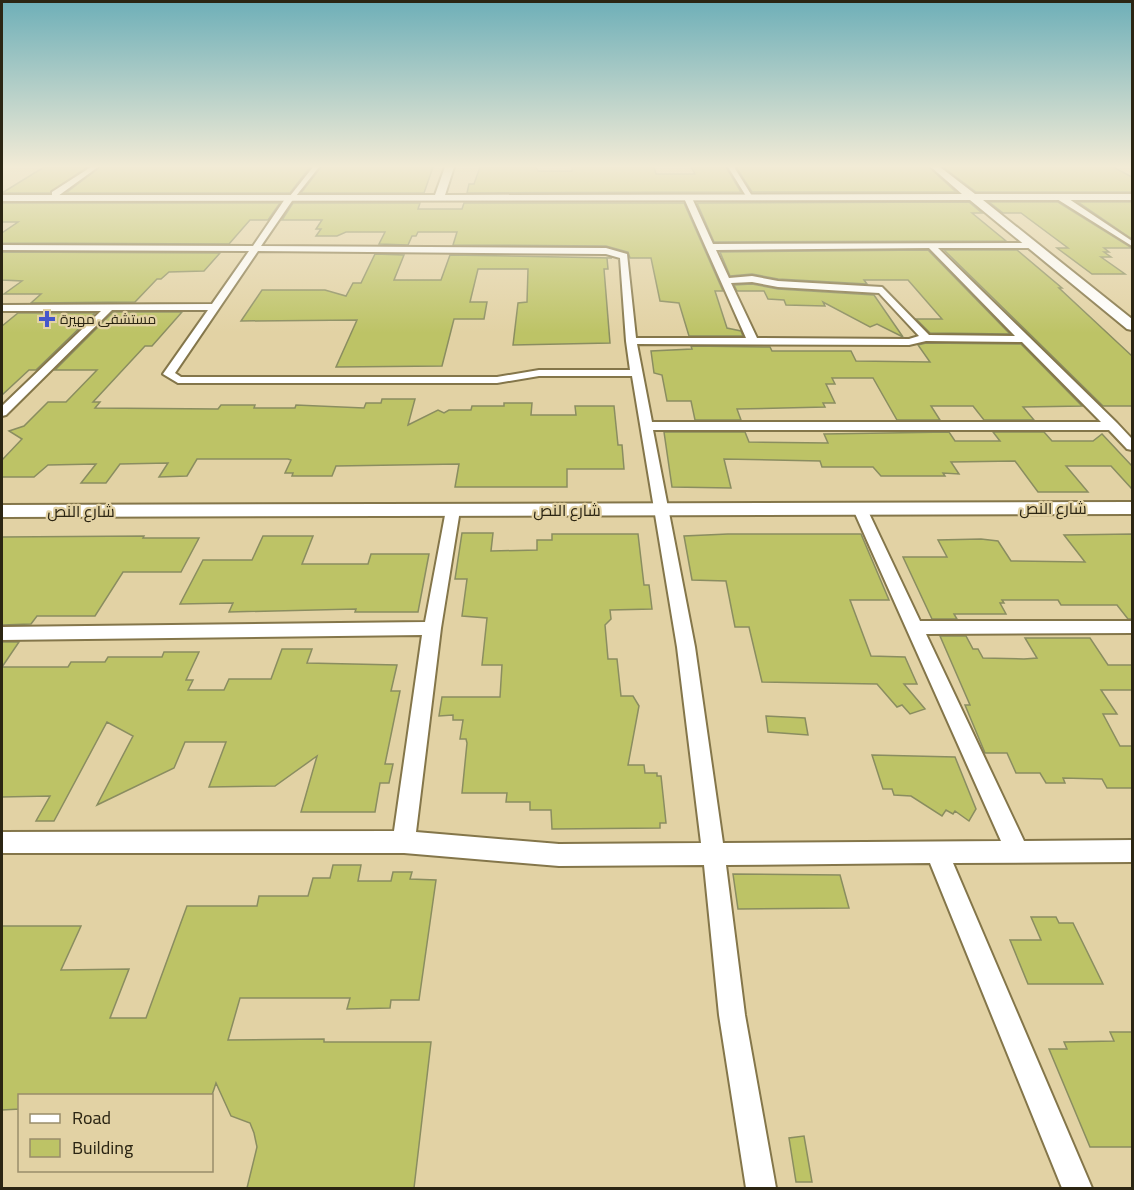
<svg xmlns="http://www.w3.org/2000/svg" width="1134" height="1190" viewBox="0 0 1134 1190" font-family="Georgia,Cairo,serif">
  <rect width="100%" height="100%" fill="#e2d2a4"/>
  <path fill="#bdc366" stroke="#8a8d60" stroke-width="1.5" d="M44,167H87L50,193H2Z
    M100,167H310L290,193H66Z
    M321,167H433L424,193H301Z
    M480,167H536L538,171H572V167H654L656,174H695L691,167H726L741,192L467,193L469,184H474Z
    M736,167H929L956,192H752Z
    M943,167H1113L1132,177V192H976Z
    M969,202L982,213H972L1006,241L714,242L697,203Z
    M989,202H1058L1132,248H1104L1109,252H1104L1111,257H1101L1125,274H1092L1057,248H1068L1021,213H1003Z
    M1078,202H1132V239Z
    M2,203H280L268,220H250L229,244L2,243V233L18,222H2Z
    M293,203H420L418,209H462L464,203H684L723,291H715L727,328L741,331L743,336H689L679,303L660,301L651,258H630L628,252L606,246L453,245L457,232H418L416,236H412L408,245L379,244L385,232H346L337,236H316L321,229H316L322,220H282Z
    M928,250L1010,334L930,333L916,319H942L908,280H864L867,284L778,279L752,274L730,276L720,252Z
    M944,250H1017L1062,288H1059L1132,356V406H1103Z
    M2,252L220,253L204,271L169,272L161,279H157L135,302L31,303L41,294H4L22,281L2,280Z
    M375,254L404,255L394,280H441L450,255L612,258H607L608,269H604L610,343L513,345L518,303L527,302L528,269H478L470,302H487L484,319H454L442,366L336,367L357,320L241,321L262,290H325L346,296L353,283H361Z
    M752,284L778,289L874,295L903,337L877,324L870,327L823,302L825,306L786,305L784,300L768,299L764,291H737L734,285Z
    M113,312H182L152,346H145L93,402H100L95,408L218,409L221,405H255L254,408H295L296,405L364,408L366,403H381L382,399H415L408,425L438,410L444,413L449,410H471L472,406H504V403H532L531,415H576L575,406H614L618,445H622L624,469H567V487H455L459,464L336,466L332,476H292L293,473H285L291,460L288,459H197L187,476L159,477L168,463L120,464L106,483H81L96,464L48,465L34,477H2V460L22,439L9,431L24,426L48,402H66L97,370H55Z
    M18,313H95L36,370H29L2,395V326Z
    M926,343L1021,344L1082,406L1023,407L1034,420H984L973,406H931L940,420H897L873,378H832L835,384H826L835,403H823L825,407L737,409L741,420H695L691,401H667L662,375L654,373L651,351L692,349L691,346L770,347L772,351H851L856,361L930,362L918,345Z
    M664,432H745L749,442L828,443L824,434L949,432L955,441H1000L993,432H1044L1052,441H1093L1102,434L1132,466V489L1111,466H1066L1088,492H1038L1015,461L951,462L959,474L943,473L945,476H881L873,467H822L820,461L724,459L731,488L672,487Z
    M462,533H493L491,551L537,550V540H552V534H638L644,585H649L652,609L610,610L611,619L605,625L608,659H617L621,696H633L639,706L628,765H644L645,773H657V776H661L666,823H660V828L552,829L551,810H530V802H506L507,793H462L467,743L466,739H460L463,720H453V715L439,716L442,697H500L502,665H482L487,618L462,616L467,579H455Z
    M728,534H861L889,600H850L871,656L905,657L917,684H904L925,709L910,714L902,705L897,707L877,684L762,682L749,627H735L726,581L692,580L684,536Z
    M1132,534V619H1128L1117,605H1061L1058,600H1002L1004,603H1000L1006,614H954L957,619H932L903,557H947L938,540L981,539L998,541L1011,561L1085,562L1064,535Z
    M144,536L143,538H199L181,572H123L95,616H37L31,624L2,625V537Z
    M263,536H313L302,564H368L371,554H429L418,612H355L356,609L229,612L233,603L180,604L203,560H252Z
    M940,636H966L973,649H978L983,658L1024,659L1037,658L1025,638H1090L1108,665H1132V690H1101L1117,714H1103L1120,746H1132V788H1107L1102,779L1063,778L1065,783H1046L1040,773H1016L1007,753H985L965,705H970Z
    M2,642H19L2,667Z
    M282,649H312L307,663L397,665L391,691H400L385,764H393L389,783H380L375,812H301L317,756L275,786L209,787L226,742H185L174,768L97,805L133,736L107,722L54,821H36L50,796L2,797V667H68L71,662H105L108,657H162L164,652H199L186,680H193L188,690H224L229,679H271Z
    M766,716L805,718L808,735L768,732Z
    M872,755L955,757L976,809L969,821L955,811L953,814L946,810L942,816L911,796L894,795L892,789H883Z
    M333,865H361L358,881H391L393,872H412L410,879L436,880L419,1000H391L390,1008L347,1009L350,998H240L228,1040L324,1039V1042H431L414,1188H247L257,1147L254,1133L250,1123L231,1116L216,1083L212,1095H20V1109L2,1110V926H81L61,970L129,969L110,1018H146L187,906H257L259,896H308L313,878H330Z
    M733,874L840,875L849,908L738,909Z
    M1031,917H1056L1059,923H1073L1103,984H1028L1010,940H1041Z
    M1110,1032H1132V1147H1090L1049,1049H1067L1064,1042L1114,1041Z
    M804,1136L812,1182H796L789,1138Z"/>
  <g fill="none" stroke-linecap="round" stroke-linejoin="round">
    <defs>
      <path id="street" d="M91,167H98L58,196H52V192Z
        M313,167H319L296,196H290Z
        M728,167H734L752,196H746Z
        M1057,195H1063L1132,241V246L1057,199Z
        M287,196L294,198L261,246L606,248L627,254L636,338H746L684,198L688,196L692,198L713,244L1035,243L1036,245L1032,248H938L1117,423L1132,439V450L1127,449L1109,430H653L695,647L723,843L1001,841L853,509L855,506H865L867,509L920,621H1132V633L926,634L1024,841L1132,840V862L953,863L1092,1188H1062L930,863L726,865L745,1015L776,1188H746L719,1015L704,865L559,866L404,853H2V832L394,831L422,635L2,640V627L425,622L446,510L453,505L460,510L441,628L416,832L559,844L701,843L677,647L632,376H539L497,383H178L163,374L208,310H112L6,415L2,416V406L101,311H2V305L212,304L249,251L2,250V245L253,246ZM929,248L1015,336L929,335L882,287L778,281L752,276L729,278L716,250ZM258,251L606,254L620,258L626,341L630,370H539L497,377H181L175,373ZM752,282L778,287L879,293L919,336L909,339L757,338L731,283ZM926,341L1022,342L1101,422H652L637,344L909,345Z"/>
      <path id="secondary" d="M445,167H454L445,195L962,194L931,167H940L975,194H1132V200H983L1132,319V330L1127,329L970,200L2,201V195H435Z
        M1132,502V514L2,517V505Z"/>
    </defs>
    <use href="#street" stroke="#84764a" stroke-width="4"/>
    <use href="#secondary" stroke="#84764a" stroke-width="4"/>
    <use href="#street" fill="#fff" fill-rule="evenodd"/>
    <use href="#secondary" fill="#fff" fill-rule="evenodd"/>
  </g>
  <linearGradient id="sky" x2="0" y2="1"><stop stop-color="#6eafb8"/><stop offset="0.5" stop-color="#f2ebd6"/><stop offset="1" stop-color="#f2ebd6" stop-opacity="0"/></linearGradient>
  <rect width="1134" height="333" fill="url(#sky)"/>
  <path fill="#4557cb" stroke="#e2d2a4" stroke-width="2" d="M44 310h6v6h6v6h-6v6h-6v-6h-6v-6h6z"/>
  <g text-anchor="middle" stroke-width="4.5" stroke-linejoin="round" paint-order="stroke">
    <g font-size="14" fill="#2b2513" stroke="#e2d2a4" text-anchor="start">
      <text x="60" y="324">مستشفى مهيرة</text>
    </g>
    <g font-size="16" fill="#2b2513" stroke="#e2d2a4">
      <text x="1053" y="514">شارع النص</text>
      <text x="567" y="516">شارع النص</text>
      <text x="81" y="517">شارع النص</text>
    </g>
  </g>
  <rect width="1134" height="1190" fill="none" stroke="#2b2513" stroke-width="6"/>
  <rect x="18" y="1094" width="195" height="78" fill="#e2d2a4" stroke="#998d6a" stroke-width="1.5"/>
  <rect x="30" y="1114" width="30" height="9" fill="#ffffff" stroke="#998d6a" stroke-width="1.5"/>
  <text x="72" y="1124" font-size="18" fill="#2b2513">Road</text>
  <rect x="30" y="1139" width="30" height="18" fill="#bdc366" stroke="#998d6a" stroke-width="1.5"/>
  <text x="72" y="1154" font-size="18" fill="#2b2513">Building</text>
</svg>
